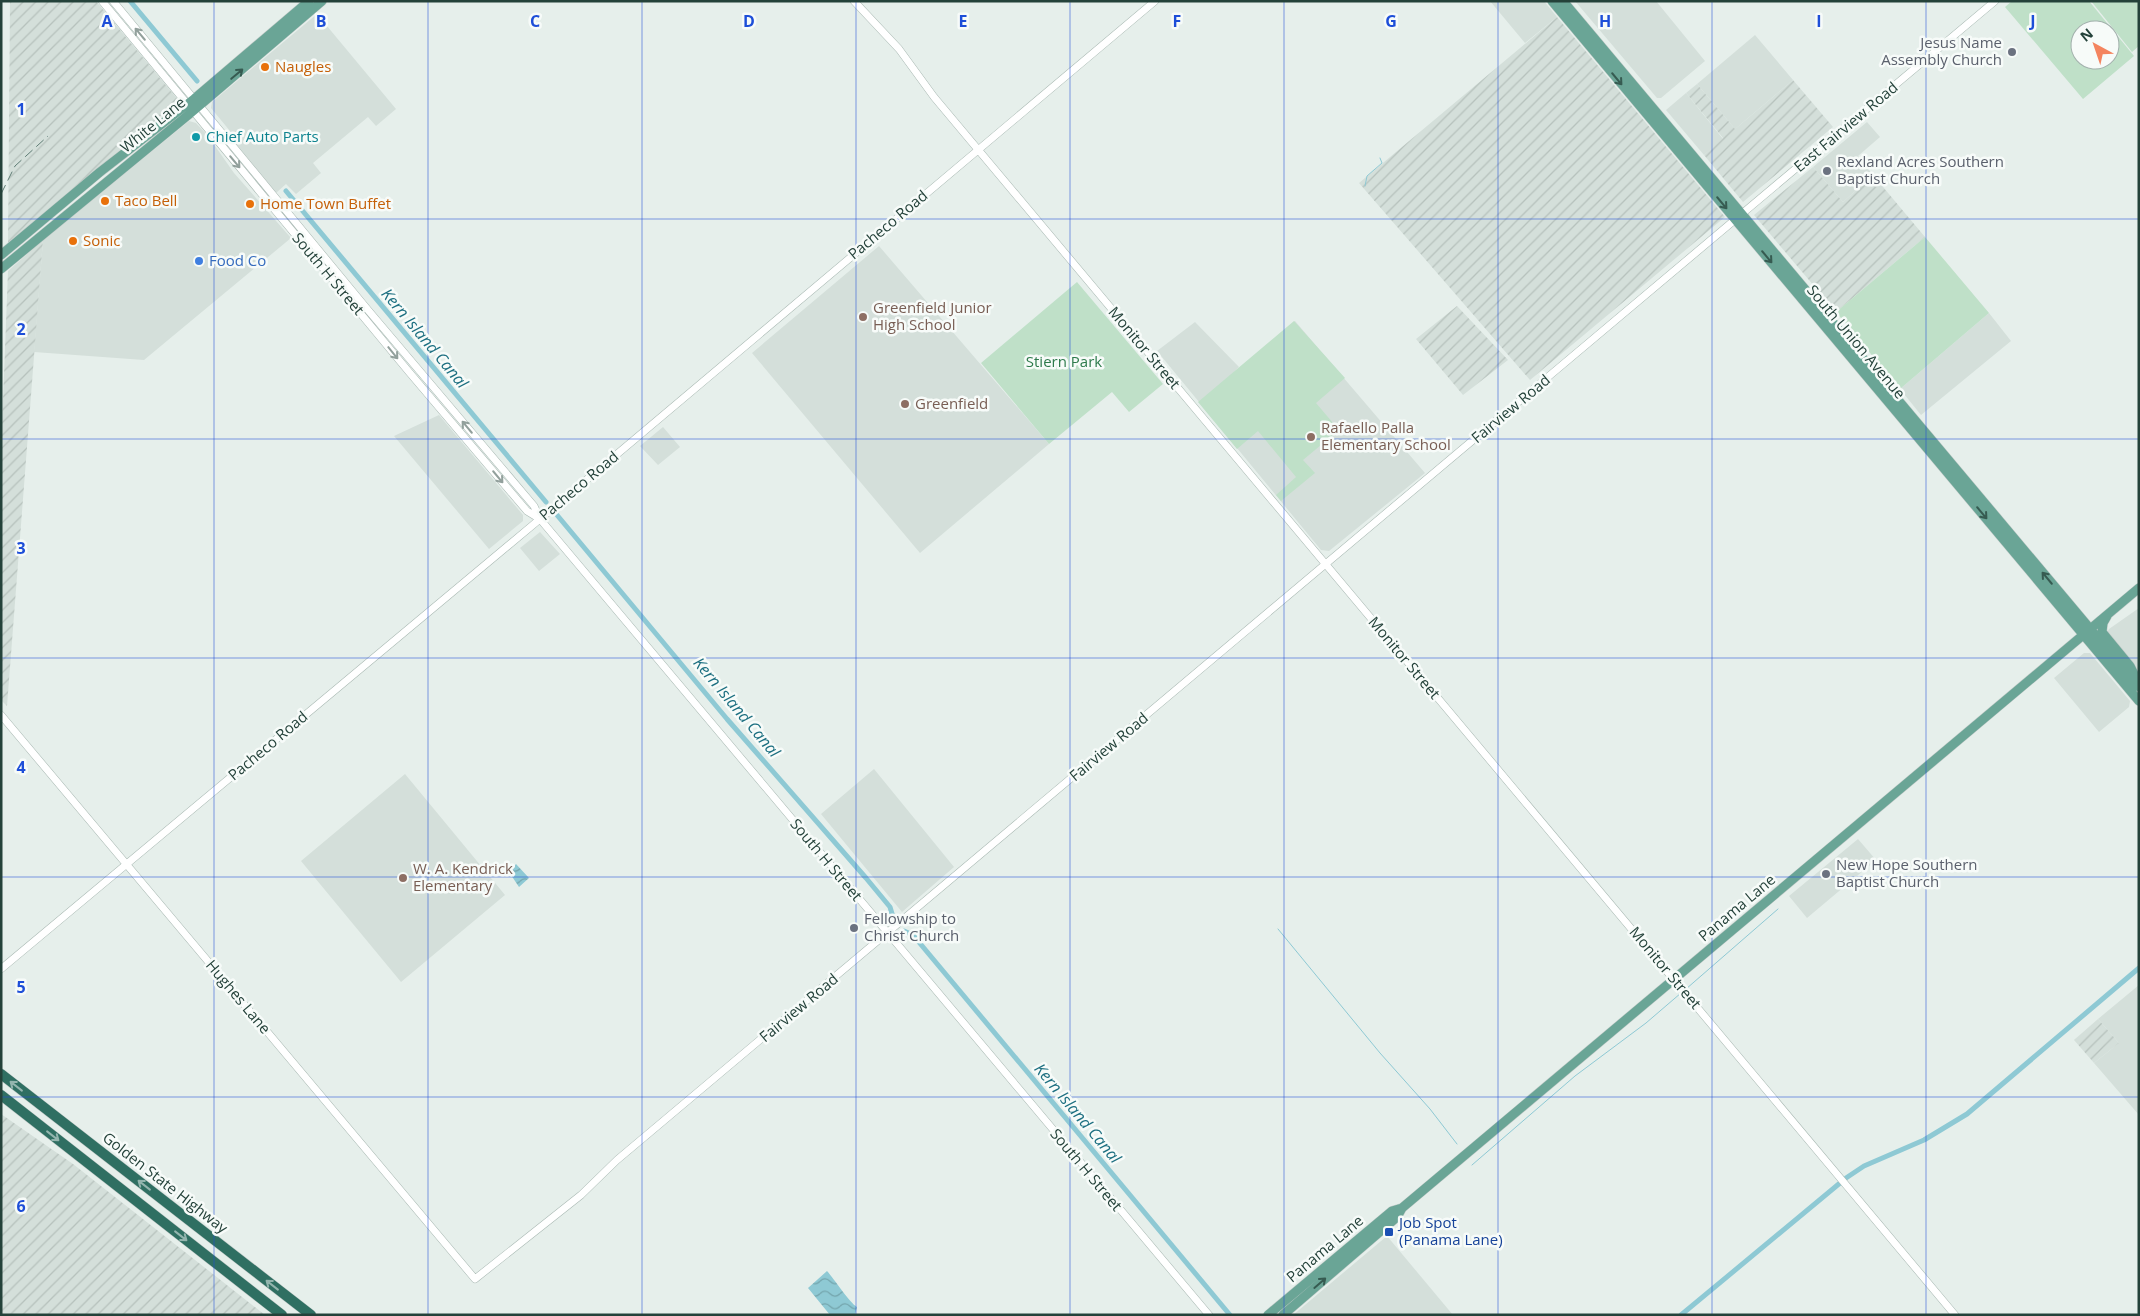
<svg xmlns="http://www.w3.org/2000/svg" width="2140" height="1316" viewBox="0 0 2140 1316" font-family="'Open Sans',sans-serif">
  <defs>
    <pattern id="industrial-furrows" width="10" height="10" patternUnits="userSpaceOnUse" patternTransform="scale(1.25)"><rect width="10" height="10" fill="#d4dfda"/><path d="M-1 1l2-2M0 10L10 0M9 11l2-2" fill="none" stroke="#b6c1bc"/></pattern>
    <pattern id="water-waves" width="16" height="10" patternUnits="userSpaceOnUse" patternTransform="scale(1.25)"><rect width="16" height="10" fill="#8ec9d4"/><path d="M0 5q4-4 8 0t8 0" fill="none" stroke="#74a5ad"/></pattern>
  </defs>
  <rect width="100%" height="100%" fill="#e6efeb"/>
  <path fill="#d4dfda" d="M1490,1H1544L1557,17L1525,43Z
    M1575,1H1656L1705,61L1661,98H1657Z
    M317,14L396,109L376,126L368,117L313,163L321,173L296,194L286,184L276,193L237,145L230,131L211,108L212,102Z
    M1755,35L1793,80L1735,129L1697,84Z
    M1686,93L1723,139L1704,155L1666,110Z
    M189,121L196,123L208,136L234,173L291,238L144,360L34,352L43,240Z
    M1867,122L1880,137L1858,156L1873,175L1843,202L1813,167Z
    M879,246L1049,444L920,553L752,353Z
    M1989,313L2011,341L1921,415L1900,389Z
    M1295,321L1425,473L1329,551L1321,550L1157,351L1195,322L1239,367L1231,375Z
    M439,415L523,515V521L489,549L394,436Z
    M663,427L680,447L658,465L640,446Z
    M540,532L560,554L539,571L520,548Z
    M2139,608V674L2106,634L2109,629Z
    M2084,653H2090L2130,701L2129,707L2099,732L2054,678Z
    M874,769L954,867L902,912L821,814Z
    M405,774L505,895L401,982L301,861Z
    M1858,839L1876,860L1807,918L1789,896Z
    M2139,985V1115L2094,1063L2119,1043L2098,1019Z
    M1387,1236L1453,1315H1293Z"/>
  <path fill="url(#industrial-furrows)" d="M10,1H96L179,101L8,243Z
    M1557,17L1725,217L1530,380L1359,183Z
    M1793,80L1833,127L1743,202L1704,155L1723,138L1686,93L1697,84L1735,129Z
    M1813,167L1843,202L1873,175L1925,237L1836,312L1754,215Z
    M43,240L7,706L1,700V453L8,271Z
    M1457,306L1508,360L1463,395L1416,339Z
    M2098,1019L2119,1043L2094,1063L2074,1040Z
    M1,1114L73,1164L265,1315H1Z"/>
  <path fill="#bfe0c8" fill-rule="evenodd" d="M2012,1H2089L2134,56L2083,99L2005,7ZM2080,30H2110V60H2080Z
    M2091,1H2139V46L2132,52Z
    M1925,237L1989,313L1900,389L1836,312Z
    M1077,282L1163,384L1129,412L1112,392L1049,444L981,363Z
    M1294,321L1345,378L1316,403L1339,430L1303,460L1315,473L1281,501L1276,495L1296,477L1258,431L1237,449L1198,402Z"/>
  <path fill="url(#water-waves)" d="M516,864L529,878L519,887L509,872Z
    M827,1271C835,1280 849,1302 857,1307L855,1315H830L808,1288Z"/>
  <g fill="none" stroke-linecap="round" stroke-linejoin="round">
    <path stroke="#8ec9d4" stroke-width="1" d="M1365,186L1367,176L1382,163L1380,158
      M1278,929L1380,1053L1430,1109L1457,1144
      M1686,989L1778,909
      M1472,1165L1575,1076L1646,1023L1681,993"/>
    <path stroke="#8ec9d4" stroke-width="5" d="M130,1L197,81
      M286,191L546,502
      M557,515L727,719L866,878L890,907L893,917
      M904,931L913,935L1230,1315
      M1846,1178L1864,1166L1924,1140L1967,1114L2139,968
      M1681,1315L1840,1183"/>
    <defs>
      <path id="minor" d="M102,1L409,372L527,511L540,519
        M113,1L368,310L534,506L540,519L1209,1315
        M854,1L899,49L934,97L1955,1315
        M1,715L475,1279L581,1195L617,1160L1995,1
        M1,969L540,519L1155,1"/>
      <path id="major" d="M1552,1L2139,701
        M1563,1L2139,687
        M1,255L100,172L194,99L309,1
        M1,269L193,111L322,1
        M2107,616L2103,623L2102,632L2130,666L2137,680
        M1268,1315L1392,1211L1402,1208
        M1283,1315L1397,1217L1402,1208L2139,588"/>
      <path id="highway" d="M1,1074L311,1315
        M1,1095L282,1315"/>
    </defs>
    <use href="#minor" stroke="#a8b8b2" stroke-width="8"/>
    <use href="#major" stroke="#c2cac8" stroke-width="10"/>
    <use href="#highway" stroke="#c2cac8" stroke-width="11"/>
    <use href="#minor" stroke="#fff" stroke-width="7"/>
    <use href="#major" stroke="#6aa596" stroke-width="9"/>
    <use href="#highway" stroke="#2f6f62" stroke-width="10"/>
    <path stroke="#5f7d75" stroke-width="1" stroke-dasharray="10 5" stroke-linecap="butt" d="M1,194L15,166L48,136"/>
  </g>
  <defs><path id="oneway-shaft" d="M-6 0H5M1.5-3L5.5 0L1.5 3" fill="none" stroke-width="1.6" stroke-linecap="round" stroke-linejoin="round" transform="scale(1.25)"/></defs>
  <g stroke="#92a09c">
    <use href="#oneway-shaft" transform="translate(140 34) rotate(-130)"/>
    <use href="#oneway-shaft" transform="translate(235 162) rotate(50)"/>
    <use href="#oneway-shaft" transform="translate(393 353) rotate(51)"/>
    <use href="#oneway-shaft" transform="translate(467 427) rotate(-130)"/>
    <use href="#oneway-shaft" transform="translate(498 477) rotate(50)"/>
  </g>
  <g stroke="#365b51">
    <use href="#oneway-shaft" transform="translate(237 74) rotate(-40)"/>
    <use href="#oneway-shaft" transform="translate(1617 79) rotate(50)"/>
    <use href="#oneway-shaft" transform="translate(1722 203) rotate(50)"/>
    <use href="#oneway-shaft" transform="translate(1767 257) rotate(50)"/>
    <use href="#oneway-shaft" transform="translate(1982 513) rotate(50)"/>
    <use href="#oneway-shaft" transform="translate(2047 578) rotate(-130)"/>
    <use href="#oneway-shaft" transform="translate(1320 1283) rotate(-41)"/>
  </g>
  <g stroke="#93b5ae">
    <use href="#oneway-shaft" transform="translate(16 1086) rotate(-142)"/>
    <use href="#oneway-shaft" transform="translate(53 1136) rotate(38)"/>
    <use href="#oneway-shaft" transform="translate(144 1185) rotate(-142)"/>
    <use href="#oneway-shaft" transform="translate(181 1236) rotate(38)"/>
    <use href="#oneway-shaft" transform="translate(272 1285) rotate(-142)"/>
  </g>
  <path fill="none" stroke="#1d4ed8" stroke-width="1" stroke-opacity="0.55" d="M214,1V1315M428,1V1315M642,1V1315M856,1V1315M1070,1V1315M1284,1V1315M1498,1V1315M1712,1V1315M1926,1V1315M1,219H2139M1,439H2139M1,658H2139M1,877H2139M1,1097H2139"/>
  <g fill="#6b7280" stroke="#f7fbf9" stroke-width="2">
    <circle cx="2012" cy="52" r="5"/>
    <circle cx="1827" cy="171" r="5"/>
    <circle cx="1826" cy="874" r="5"/>
    <circle cx="854" cy="928" r="5"/>
  </g>
  <g fill="#e8710a" stroke="#f7fbf9" stroke-width="2">
    <circle cx="265" cy="67" r="5"/>
    <circle cx="105" cy="201" r="5"/>
    <circle cx="250" cy="204" r="5"/>
    <circle cx="73" cy="241" r="5"/>
  </g>
  <circle fill="#0f9aa8" stroke="#f7fbf9" stroke-width="2" cx="196" cy="137" r="5"/>
  <circle fill="#3f7fe0" stroke="#f7fbf9" stroke-width="2" cx="199" cy="261" r="5"/>
  <g fill="#8d6e63" stroke="#f7fbf9" stroke-width="2">
    <circle cx="863" cy="317" r="5"/>
    <circle cx="905" cy="404" r="5"/>
    <circle cx="1311" cy="437" r="5"/>
    <circle cx="403" cy="878" r="5"/>
  </g>
  <rect fill="#1a4fb4" stroke="#f7fbf9" stroke-width="2" x="1384" y="1227" width="10" height="10" rx="2.5"/>
  <g text-anchor="middle" stroke-width="5" stroke-linejoin="round" paint-order="stroke">
    <g font-size="15" fill="#5b616d" stroke="#f7fbf9" text-anchor="start">
      <text x="2002" y="48" text-anchor="end">Jesus Name<tspan x="2002" dy="17">Assembly Church</tspan></text>
      <text x="1837" y="167">Rexland Acres Southern<tspan x="1837" dy="17">Baptist Church</tspan></text>
      <text x="1836" y="870">New Hope Southern<tspan x="1836" dy="17">Baptist Church</tspan></text>
      <text x="864" y="924">Fellowship to<tspan x="864" dy="17">Christ Church</tspan></text>
    </g>
    <g font-size="15" fill="#c56008" stroke="#f7fbf9" text-anchor="start">
      <text x="275" y="72">Naugles</text>
      <text x="115" y="206">Taco Bell</text>
      <text x="260" y="209">Home Town Buffet</text>
      <text x="83" y="246">Sonic</text>
    </g>
    <g font-size="15" fill="#24423a" stroke="#f7fbf9">
      <text transform="translate(153 125) rotate(-39)" y="5">White Lane</text>
      <text transform="translate(1846 127) rotate(-40)" y="5">East Fairview Road</text>
      <text transform="translate(888 225) rotate(-40)" y="5">Pacheco Road</text>
      <text transform="translate(328 274) rotate(50)" y="5">South H Street</text>
      <text transform="translate(1856 342) rotate(50)" y="5">South Union Avenue</text>
      <text transform="translate(1144 348) rotate(50)" y="5">Monitor Street</text>
      <text transform="translate(1511 409) rotate(-40)" y="5">Fairview Road</text>
      <text transform="translate(579 486) rotate(-40)" y="5">Pacheco Road</text>
      <text transform="translate(1404 658) rotate(50)" y="5">Monitor Street</text>
      <text transform="translate(268 746) rotate(-40)" y="5">Pacheco Road</text>
      <text transform="translate(1109 747) rotate(-40)" y="5">Fairview Road</text>
      <text transform="translate(826 860) rotate(50)" y="5">South H Street</text>
      <text transform="translate(1737 908) rotate(-40)" y="5">Panama Lane</text>
      <text transform="translate(1665 968) rotate(50)" y="5">Monitor Street</text>
      <text transform="translate(238 997) rotate(50)" y="5">Hughes Lane</text>
      <text transform="translate(799 1008) rotate(-40)" y="5">Fairview Road</text>
      <text transform="translate(1086 1170) rotate(50)" y="5">South H Street</text>
      <text transform="translate(165 1183) rotate(38)" y="5">Golden State Highway</text>
      <text transform="translate(1325 1249) rotate(-40)" y="5">Panama Lane</text>
    </g>
    <g font-size="15" fill="#0d838f" stroke="#f7fbf9" text-anchor="start">
      <text x="206" y="142">Chief Auto Parts</text>
    </g>
    <g font-size="15" fill="#366cbe" stroke="#f7fbf9" text-anchor="start">
      <text x="209" y="266">Food Co</text>
    </g>
    <g font-size="15" fill="#785e54" stroke="#f7fbf9" text-anchor="start">
      <text x="873" y="313">Greenfield Junior<tspan x="873" dy="17">High School</tspan></text>
      <text x="915" y="409">Greenfield</text>
      <text x="1321" y="433">Rafaello Palla<tspan x="1321" dy="17">Elementary School</tspan></text>
      <text x="413" y="874">W. A. Kendrick<tspan x="413" dy="17">Elementary</tspan></text>
    </g>
    <g font-size="15" fill="#2d7a4b" stroke="#f7fbf9">
      <text x="1064" y="367">Stiern Park</text>
    </g>
    <g font-size="15" fill="#164399" stroke="#f7fbf9" text-anchor="start">
      <text x="1399" y="1228">Job Spot<tspan x="1399" dy="17">(Panama Lane)</tspan></text>
    </g>
    <g font-size="16" font-style="italic" fill="#1c6f80" stroke="#f7fbf9">
      <text transform="translate(425 338) rotate(50)" y="6">Kern Island Canal</text>
      <text transform="translate(737 707) rotate(50)" y="6">Kern Island Canal</text>
      <text transform="translate(1078 1113) rotate(50)" y="6">Kern Island Canal</text>
    </g>
  </g>
  <g font-size="16" text-anchor="middle" font-weight="bold" fill="#1d4ed8" stroke="#f7fbf9" stroke-width="5" stroke-linejoin="round" paint-order="stroke">
    <text x="107" y="27">A</text>
    <text x="321" y="27">B</text>
    <text x="535" y="27">C</text>
    <text x="749" y="27">D</text>
    <text x="963" y="27">E</text>
    <text x="1177" y="27">F</text>
    <text x="1391" y="27">G</text>
    <text x="1605" y="27">H</text>
    <text x="1819" y="27">I</text>
    <text x="2033" y="27">J</text>
    <text x="21" y="115">1</text>
    <text x="21" y="335">2</text>
    <text x="21" y="554">3</text>
    <text x="21" y="773">4</text>
    <text x="21" y="993">5</text>
    <text x="21" y="1212">6</text>
  </g>
  <rect width="2140" height="1316" fill="none" stroke="#24423a" stroke-width="5"/>
  <g transform="translate(2095 45) rotate(320)"><circle r="24" fill="#f7fbf9" stroke="#a3b1ad"/>
  <path d="M0-4L9 19L0 12L-9 19Z" fill="#f4845f"/>
  <text y="-8" font-size="14" font-weight="bold" text-anchor="middle" fill="#24423a">N</text>
  </g>
</svg>
